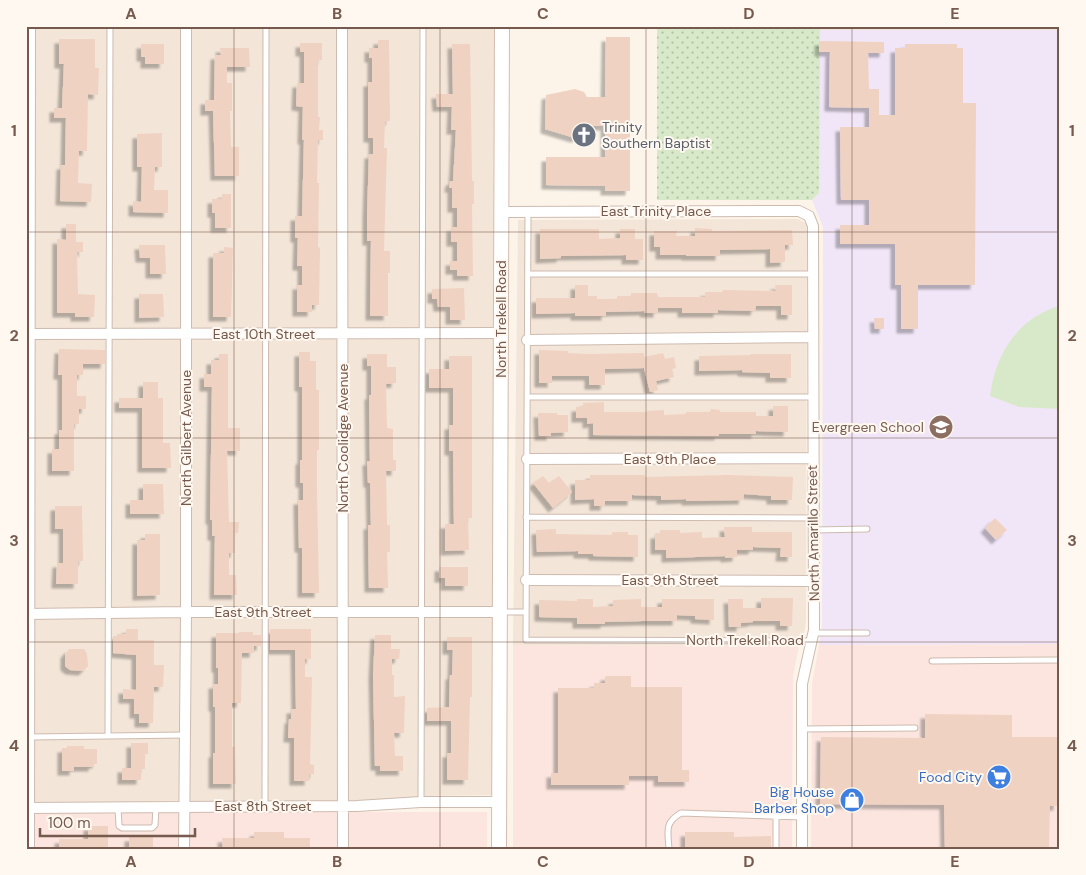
<svg xmlns="http://www.w3.org/2000/svg" width="1086" height="875" viewBox="0 0 1086 875" font-family="'DM Sans',sans-serif">
  <defs>
    <pattern id="park-dots" width="8" height="8" patternUnits="userSpaceOnUse" patternTransform="scale(1.25)"><rect width="8" height="8" fill="#d7e9c8"/><path d="M2 2h.1M6 6h.1" fill="none" stroke="#b3c0a5" stroke-width="1.8" stroke-linecap="round"/></pattern>
    <filter id="shadow"><feDropShadow dx="-4.5" dy="4.5" stdDeviation="1" flood-color="#0004"/></filter>
  </defs>
  <rect width="100%" height="100%" fill="#fcf4e9"/>
  <path fill="#f3e5d8" d="M26,26H502L500,795L422,796L343,806L30,808Z
    M820,26H1060V30H819Z
    M798,219L807,224L806,620L804,635L799,646L513,645L518,220Z"/>
  <path fill="#fbe5de" d="M1060,644V849H811L812,684L819,645Z
    M513,645L799,646L793,676L792,849H513Z
    M26,812H487V849H26Z"/>
  <path fill="#f1e6f8" d="M819,30H1060V644L819,645L822,627L823,227L812,200L819,193Z"/>
  <path fill="#d7e9c8" d="M1060,306V409L1019,407L990,396C995,355 1018,317 1060,306Z"/>
  <path fill="url(#park-dots)" d="M657,26H820L819,193L812,200H657Z"/>
  <path fill="#f0d2c2" filter="url(#shadow)" d="M606,37H630V191H605V186L546,185V157H605V126H588L586,134L575,138L545,129L546,95L575,89L584,92L587,97H605Z
    M59,39H95V68H99L98,95L88,94L87,151H79L78,183L92,184L91,202L60,201L61,165H65L66,118H54V108H62L64,64H59Z
    M378,40H389L390,121H385L384,148H387L384,251H390V273H388V316H370L371,241H367V215L369,154H373V138H368V82H372V58H369V48H378Z
    M819,41L884,42V53H868L869,89H879V115H895V48H905V44H957V48H963V103H976L975,285H918V329H901V285H895V244H840V225H869V200H841L840,127H869V108L829,107L830,52H819Z
    M300,43H322V60H318V117H320L319,130H323V140H318L317,183H319L318,247L320,248L319,305H312V312H297V285H302V266H297L298,238H295V216H302L304,140H302L303,107L296,106L297,83H304V52H300Z
    M141,44H164V64H145V57H141Z
    M452,44H470L472,181H474V204H472L473,276H457V270H450V261H457V242H451V227H457V208H452V188H449L450,181H453L456,130H451L452,107H437L436,94H453Z
    M220,48H249L250,67H227V83H232V111H230L231,147H239V176H215L213,111H205V100H214L215,55H221Z
    M162,133V167H155L154,190H168V213L133,212V201L141,202L142,167H137V134Z
    M222,194H231V228H215V213H212V199H222Z
    M66,224H76V242H83V252H77L78,294L95,295L94,317H75V313H57V239L66,240Z
    M695,228L712,229V231L792,230L793,245H785V262L770,263V249L720,250V256H686V255H660V247H654V231H677L676,236H695Z
    M540,229H599V239L620,238V229H635V239H643V260H626V255L561,256V258L540,259Z
    M139,245H165L166,274H150V258H140Z
    M224,247L233,248L231,317H213V253H224Z
    M575,285H588V296H597V299H617V296H631V293H657L658,297H705V292H722L723,290L776,291L775,285H792V315H781V306H756L755,311L718,310V313H682V308H658V313H645L644,311L606,312V316H575V313L536,314V298H575Z
    M464,288L465,320H450V307H438L437,299H432V289Z
    M139,294H163L164,317L139,318Z
    M874,318H884V329H875Z
    M59,349L105,350V364H83V375H77V396H86V409H79V424H74V471H52V449H59V430H62V375H58Z
    M539,350L568,351V353L586,354L644,353V357L663,353L665,359L674,357L676,368L672,369L674,377L656,381L658,390L650,392L644,368L605,369V385H589V376H552V383H539Z
    M299,352H310V361H316V390H319V450H317V491L319,593H302V548H299L298,500H303V483H300V460H302V387H299Z
    M219,354H228V428H240V451H227L229,522H239L238,533H235V553H229V575H236L237,595H214L215,536H212V520H210L212,387H204V374H211V360H219Z
    M367,354H387V367H396V383L386,384L387,428L393,429V460H396V471H386L387,525H390V552H387L388,588H369L368,525H371L370,483H368L367,461H370L369,395H371V366H367Z
    M751,354H791V378H770V373L742,372V370L699,371V356L751,355Z
    M449,356H472V518H468L469,550L445,551V524H454L453,451H449V425H453V388H429V369H449Z
    M143,382H158V398H163V443H170L171,468H142V408H119V398H143Z
    M604,402V412H647V411L664,410V415L686,414V412H710L711,409L720,410V412H756V416H773V406H788V432L756,431V434H719V436L593,435V423L587,424V418H576V407H583V403Z
    M538,413H557V415H568V432L551,433V436H539Z
    M590,475H645V477L729,475L793,477L792,500H771V496L744,494L743,500L686,501V499L661,500V496L632,495V501H605V506H594V499L575,500V480H590Z
    M543,476L549,483L559,476L572,492L553,508L533,483Z
    M143,484H163L164,514H130V500H143Z
    M55,506H82L83,561H78V584H56L57,563H63V529H55Z
    M995,518L1007,530L996,540L985,528Z
    M724,527H752V532H792V557H780L781,548L753,547V550H737V557L725,558V556L666,558V550H655V534H660V530H680V533L702,532V538L725,537Z
    M556,529V534L612,535V532H628V535H638V557L593,556V554H578V551L537,552L536,530Z
    M145,534H160V595L137,596V540H145Z
    M439,567H468V586H445V578H439Z
    M761,598H793L792,626H780V621H753V622L741,623V627H729L728,599H743V608H761Z
    M577,599H593V607L613,606V600L641,599V607H662V599H714V620L695,619V616L677,615V621H642L605,622V624H577V618L539,617V600L577,601Z
    M126,629H138V640H154V665H164L163,687H154L153,723H139V714H134V699H123V689L136,690V655L113,653V636H117V634H126Z
    M270,629H311V659H305V677H312L310,764L314,765V774H309V781H294V738H288L289,719H291V709H296L295,650H270Z
    M239,632H253V635H261V646H254V653H242L241,703H232V747H235L236,784H213V753H215V707H213V684H218V668H216V633H239Z
    M375,635H391V649H400L399,659H392V675H394V697L405,696L404,733H394L395,756H403V771H380V766H375L373,675Z
    M447,637H472V697H470L468,780H447V753H451V721H427V708L449,707L450,675H452L453,650H447Z
    M69,649H84L87,654L88,666L83,671L70,670L65,666V654Z
    M605,676H631V687H682V770H689V782H658V776H629V785H551V773H558V688H594V683H605Z
    M925,714L1012,715V737H1058V806H1050L1049,849H945L944,805L820,804L821,737L925,738Z
    M131,743H148V754H145V769H141V780H122V768H131Z
    M67,746H84V749H97V764H93V767H74V771H62V748H67Z
    M88,826H108V849H59V839H88Z
    M254,832H284V838H310V849H223L222,838H254Z
    M685,832H734V837L771,836V849H685Z
    M129,837H153V849H129Z"/>
  <g fill="none" stroke-linecap="round" stroke-linejoin="round">
    <defs>
      <path id="lane" d="M528,212L526,640L812,641
        M528,274H813
        M527,397H813
        M526,517L813,518
        M814,530L867,529
        M501,612H526
        M814,633H867
        M932,661L1060,660
        M802,729L915,728
        M108,736L110,26
        M30,737L185,735
        M421,802L423,26
        M265,806L266,26
        M118,808L119,826L122,828H152L155,825L156,807
        M776,816V849
        M669,849C668,831 664,823 681,813L802,817"/>
      <path id="street" d="M342,26L343,849
        M501,212L799,211L809,216L813,226L814,630L802,684V849
        M26,334L501,333
        M527,340L813,337
        M527,459L813,458
        M526,580L814,581
        M26,614L186,612H500
        M26,808L357,806L421,802H500
        M29,849L30,26
        M184,849L186,612V26"/>
      <path id="secondary" d="M499,849L502,26"/>
    </defs>
    <use href="#lane" stroke="#cebbb0" stroke-width="7"/>
    <use href="#street" stroke="#cebbb0" stroke-width="12"/>
    <use href="#secondary" stroke="#d3bdb0" stroke-width="16"/>
    <use href="#lane" stroke="#fff" stroke-width="5"/>
    <use href="#street" stroke="#fff" stroke-width="10"/>
    <use href="#secondary" stroke="#fff" stroke-width="14"/>
  </g>
  <path fill="none" stroke="#765a4e" stroke-width="1" stroke-opacity="0.55" d="M234,26V849M440,26V849M646,26V849M852,26V849M26,232H1060M26,438H1060M26,642H1060"/>
  <defs>
    <symbol id="church-disc" viewBox="-11 -11 22 22"><circle r="9.5" fill="#6b7280" stroke="#fef8f0"/><path d="M-1.2-6h2.4v3.5h3.3v2.4h-3.3V6h-2.4V-.1h-3.3v-2.4h3.3Z" fill="#fff"/></symbol>
    <symbol id="school-disc" viewBox="-11 -11 22 22"><circle r="9.5" fill="#8d6e63" stroke="#fef8f0"/><path d="M0-5L7-2L0 1L-7-2ZM-4 1L0 2.5L4 1V4Q0 6-4 4Z" fill="#fff"/></symbol>
    <symbol id="supermarket-disc" viewBox="-11 -11 22 22"><circle r="9.5" fill="#3f7fe0" stroke="#fef8f0"/><path d="M-6-5.5h2.5l.6 2H6L4.5 2H-2.5L-4.4-4H-6ZM-1.5 3.2a1.3 1.3 0 1 0 .1 0ZM3 3.2a1.3 1.3 0 1 0 .1 0Z" fill="#fff"/></symbol>
    <symbol id="shop-disc" viewBox="-11 -11 22 22"><circle r="9.5" fill="#3f7fe0" stroke="#fef8f0"/><path d="M-5-2.5h2.3a2.7 3.5 0 0 1 5.4 0H5L5.5 6h-11ZM-1.5-2.5h3a1.5 2.3 0 0 0-3 0Z" fill="#fff"/></symbol>
  </defs>
  <g fill-rule="evenodd">
    <use href="#church-disc" x="570" y="121" width="28" height="28"/>
    <use href="#school-disc" x="927" y="413" width="28" height="28"/>
    <use href="#supermarket-disc" x="985" y="763" width="28" height="28"/>
    <use href="#shop-disc" x="838" y="786" width="28" height="28"/>
  </g>
  <g text-anchor="middle" stroke-width="4" stroke-linejoin="round" paint-order="stroke">
    <g font-size="14" fill="#5b616d" stroke="#fef8f0" text-anchor="start">
      <text x="602" y="132">Trinity<tspan x="602" dy="16">Southern Baptist</tspan></text>
    </g>
    <g font-size="14" fill="#765a4e" stroke="#fef8f0">
      <text x="656" y="216">East Trinity Place</text>
      <text transform="translate(501 319) rotate(-90)" y="5">North Trekell Road</text>
      <text x="264" y="339">East 10th Street</text>
      <text transform="translate(186 438) rotate(-90)" y="5">North Gilbert Avenue</text>
      <text transform="translate(343 438) rotate(-90)" y="5">North Coolidge Avenue</text>
      <text x="670" y="464">East 9th Place</text>
      <text transform="translate(813 533) rotate(-91)" y="5">North Amarillo Street</text>
      <text x="670" y="585">East 9th Street</text>
      <text x="263" y="617">East 9th Street</text>
      <text x="745" y="645">North Trekell Road</text>
      <text x="263" y="811">East 8th Street</text>
    </g>
    <g font-size="14" fill="#785e54" stroke="#fef8f0" text-anchor="end">
      <text x="924" y="432">Evergreen School</text>
    </g>
    <g font-size="14" fill="#366cbe" stroke="#fef8f0" text-anchor="end">
      <text x="982" y="782">Food City</text>
      <text x="834" y="797">Big House<tspan x="834" dy="16">Barber Shop</tspan></text>
    </g>
  </g>
  <rect width="1086" height="875" fill="none" stroke="#fef8f0" stroke-width="55"/>
  <path d="M40 828v8h155v-8" fill="none" stroke="#765a4e" stroke-width="2.5"/>
  <text x="48" y="828" font-size="15" fill="#765a4e" stroke="#fef8f0" stroke-width="4" paint-order="stroke">100 m</text>
  <rect x="28" y="28" width="1030" height="820" fill="none" stroke="#765a4e" stroke-width="2"/>
  <g font-size="16" text-anchor="middle" font-weight="bold" fill="#765a4e">
    <text x="131" y="19">A</text>
    <text x="337" y="19">B</text>
    <text x="543" y="19">C</text>
    <text x="749" y="19">D</text>
    <text x="955" y="19">E</text>
    <text x="14" y="136">1</text>
    <text x="1072" y="136">1</text>
    <text x="14" y="341">2</text>
    <text x="1072" y="341">2</text>
    <text x="14" y="546">3</text>
    <text x="1072" y="546">3</text>
    <text x="14" y="751">4</text>
    <text x="1072" y="751">4</text>
    <text x="131" y="867">A</text>
    <text x="337" y="867">B</text>
    <text x="543" y="867">C</text>
    <text x="749" y="867">D</text>
    <text x="955" y="867">E</text>
  </g>
</svg>
